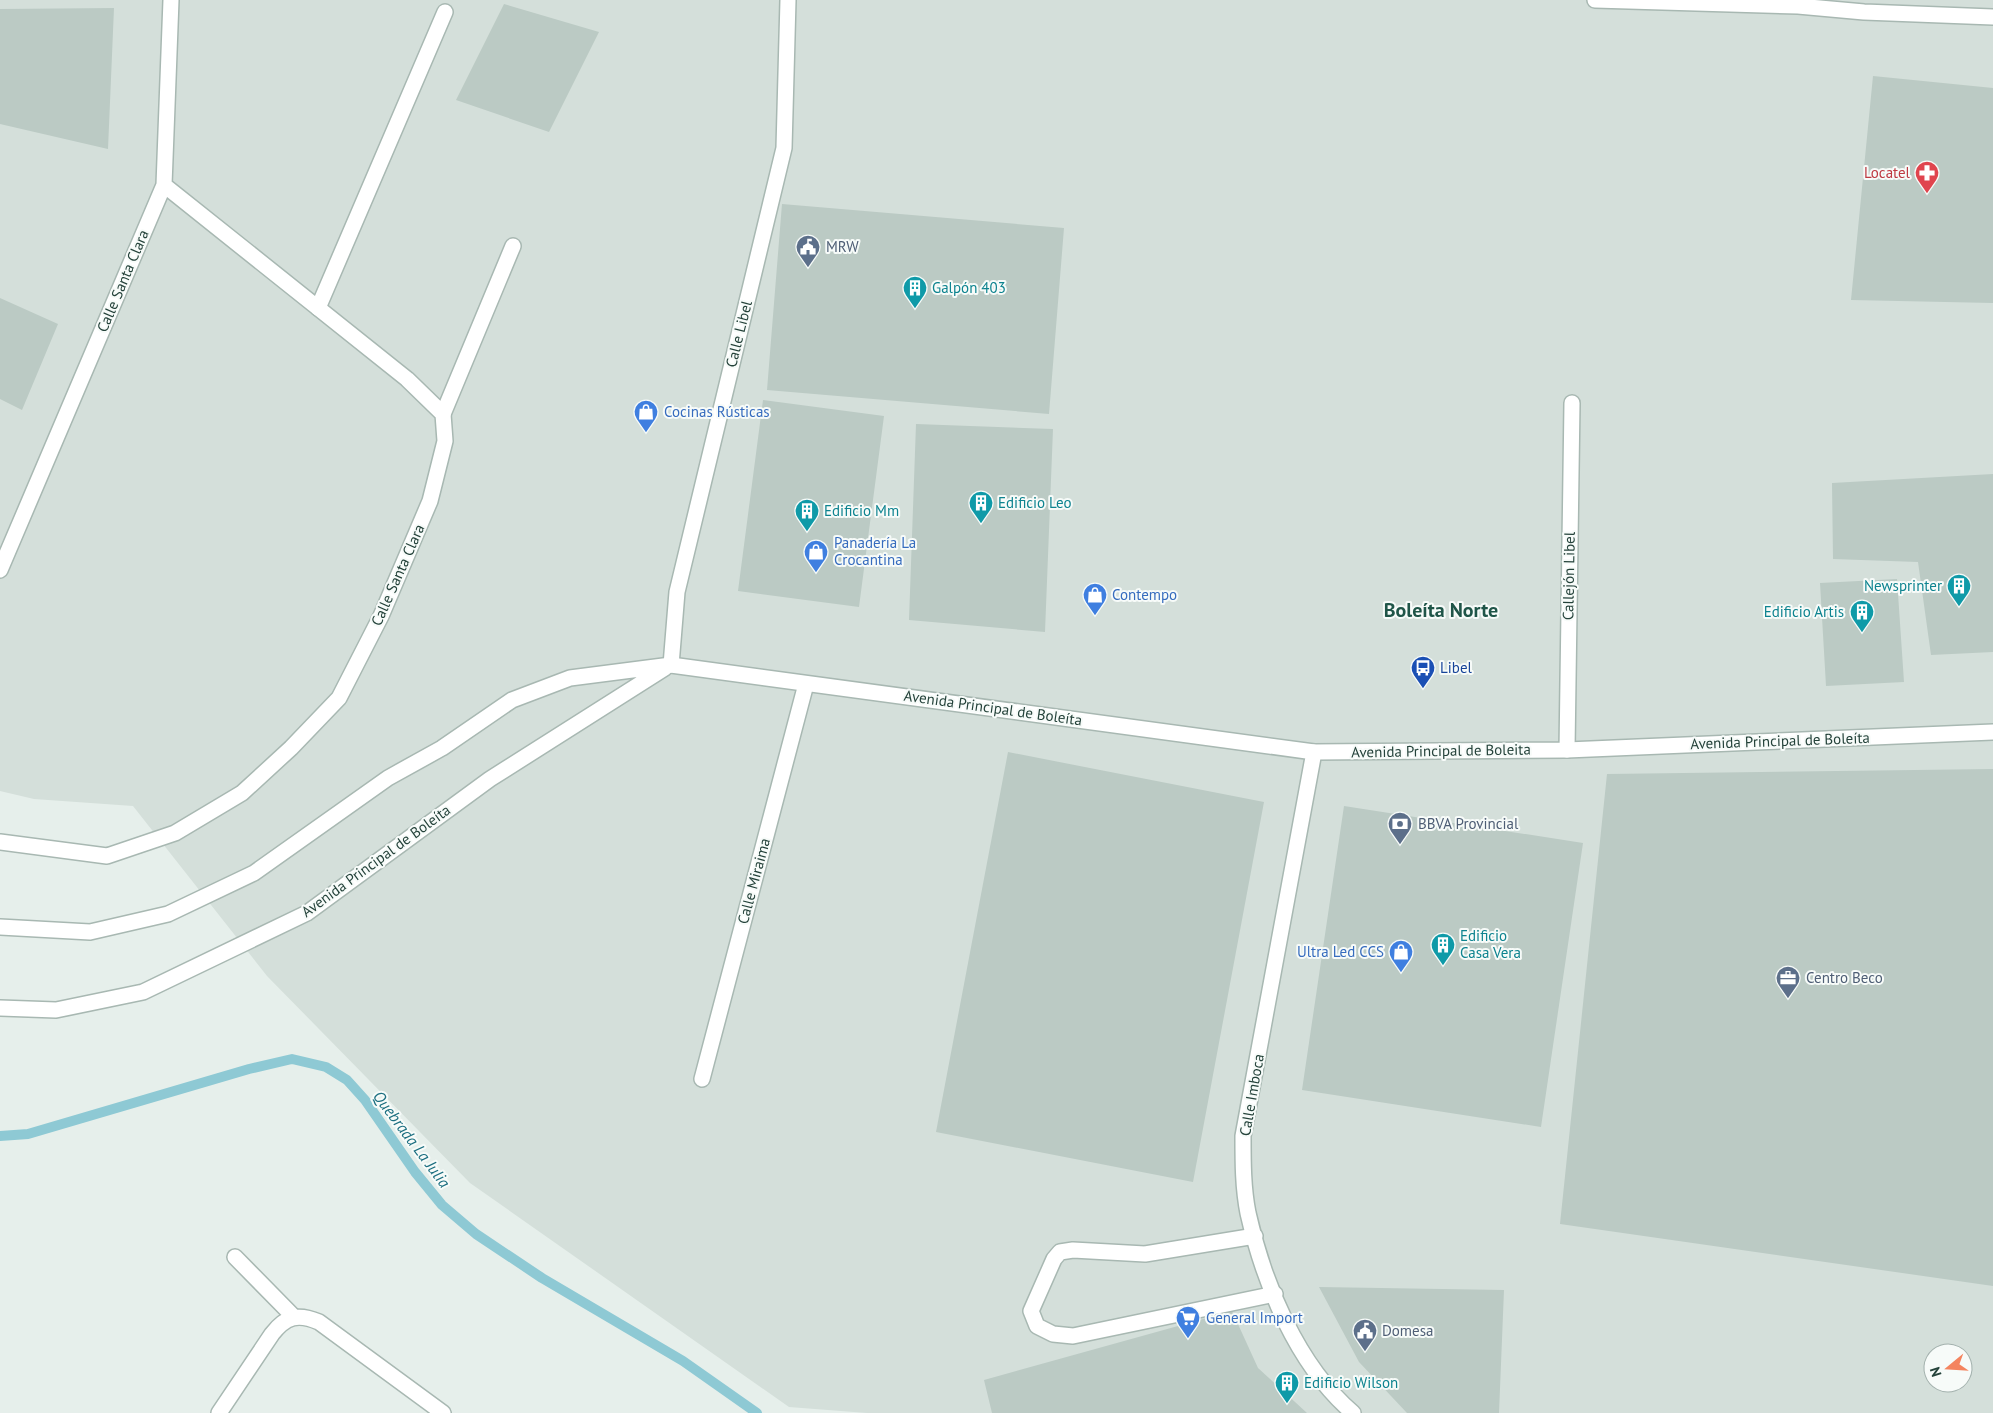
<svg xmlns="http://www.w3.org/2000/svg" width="1993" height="1413" viewBox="0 0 1993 1413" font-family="'PT Sans',sans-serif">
  <rect width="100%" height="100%" fill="#e6efeb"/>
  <path fill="#d4dfda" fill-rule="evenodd" d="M0,0H1993V1413H867L789,1407L470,1183L267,976L133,806L34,799L0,791ZM1933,1353H1963V1383H1933Z"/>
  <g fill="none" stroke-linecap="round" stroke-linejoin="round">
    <path stroke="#8ec9d4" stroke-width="10" d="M0,1136L28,1134L249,1069L292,1059L326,1067L347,1080L365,1100L415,1172L442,1205L476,1234L542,1278L683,1361L757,1413"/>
  </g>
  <path fill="#bbcac4" d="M504,4L599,32L549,132L456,100Z
    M114,8L108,149L0,124V9Z
    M1873,76L1993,88V303L1851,300Z
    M782,204L1064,228L1049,414L767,390Z
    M0,298L58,324L22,410L0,399Z
    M763,400L884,416L859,607L738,591Z
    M916,424L1053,429L1045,632L909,620Z
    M1993,474V652L1931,655L1918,562L1833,559L1832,483Z
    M1897,579L1904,682L1826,686L1820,583Z
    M1008,752L1264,802L1193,1182L936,1132Z
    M1993,769V1286L1560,1224L1607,774Z
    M1344,806L1583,843L1541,1127L1302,1090Z
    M1319,1287L1504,1290L1499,1413H1407L1359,1362Z
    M1232,1311L1258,1368L1307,1413H992L984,1380Z"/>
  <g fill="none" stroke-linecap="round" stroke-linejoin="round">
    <defs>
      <path id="service" d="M318,308L445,12
        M443,414L513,246
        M1255,1236L1145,1254L1073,1250L1060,1252L1054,1259L1031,1311L1037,1326L1053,1334L1073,1336L1275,1294
        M235,1257L293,1316"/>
      <path id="minor" d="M1595,0L1798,6L1864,12L1993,17
        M0,570L164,185L171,0
        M671,665L677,592L784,148L788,0
        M1567,750L1572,403
        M1314,752L1243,1136C1243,1162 1243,1188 1248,1213C1264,1284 1297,1365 1353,1413
        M0,842L107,856L175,833L242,793L291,748L339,698L381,616L430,501L445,441L443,414L407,379L164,185
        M702,1079L806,684
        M219,1413L272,1334C286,1316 298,1313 319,1322L443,1413"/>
      <path id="tertiary" d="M0,927L90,932L168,914L254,873L388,778L442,748L512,700L570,678L671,665L1314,752L1567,750L1993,732
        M0,1008L56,1010L143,992L307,913L490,779L665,668"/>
    </defs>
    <use href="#service" stroke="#a8b8b2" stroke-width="18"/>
    <use href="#minor" stroke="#a8b8b2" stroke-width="18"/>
    <use href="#tertiary" stroke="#a8b8b2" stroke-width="18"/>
    <use href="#service" stroke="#fff" stroke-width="15"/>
    <use href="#minor" stroke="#fff" stroke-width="15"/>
    <use href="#tertiary" stroke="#fff" stroke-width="15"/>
  </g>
  <defs>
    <symbol id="pharmacy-pin" viewBox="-11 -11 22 30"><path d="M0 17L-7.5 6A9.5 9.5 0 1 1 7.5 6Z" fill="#e0444e" stroke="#f7fbf9"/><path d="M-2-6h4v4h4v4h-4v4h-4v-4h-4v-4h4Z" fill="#fff"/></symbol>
    <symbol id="civic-pin" viewBox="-11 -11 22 30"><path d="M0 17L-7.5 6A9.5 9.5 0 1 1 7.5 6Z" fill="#5c6f8a" stroke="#f7fbf9"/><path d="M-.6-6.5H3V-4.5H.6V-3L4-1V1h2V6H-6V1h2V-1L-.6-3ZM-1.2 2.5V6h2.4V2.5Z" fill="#fff"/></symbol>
    <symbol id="building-pin" viewBox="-11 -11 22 30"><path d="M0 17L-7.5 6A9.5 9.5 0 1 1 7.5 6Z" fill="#0f9aa8" stroke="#f7fbf9"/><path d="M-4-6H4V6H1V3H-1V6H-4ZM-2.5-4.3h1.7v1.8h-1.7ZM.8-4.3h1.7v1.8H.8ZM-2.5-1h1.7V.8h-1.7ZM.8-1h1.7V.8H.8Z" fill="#fff"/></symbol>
    <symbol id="shop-pin" viewBox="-11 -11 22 30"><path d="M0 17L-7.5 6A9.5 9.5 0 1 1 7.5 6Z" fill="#3f7fe0" stroke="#f7fbf9"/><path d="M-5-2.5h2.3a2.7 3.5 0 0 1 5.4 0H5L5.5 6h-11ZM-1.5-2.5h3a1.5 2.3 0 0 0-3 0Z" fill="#fff"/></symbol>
    <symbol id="bus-pin" viewBox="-11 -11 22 30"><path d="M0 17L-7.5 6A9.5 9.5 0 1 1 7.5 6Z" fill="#1a4fb4" stroke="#f7fbf9"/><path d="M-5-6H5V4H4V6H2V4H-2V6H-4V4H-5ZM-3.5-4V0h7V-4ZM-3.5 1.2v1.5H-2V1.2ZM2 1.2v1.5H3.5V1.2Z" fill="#fff"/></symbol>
    <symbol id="bank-pin" viewBox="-11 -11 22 30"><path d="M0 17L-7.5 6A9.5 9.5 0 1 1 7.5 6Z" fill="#5c6f8a" stroke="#f7fbf9"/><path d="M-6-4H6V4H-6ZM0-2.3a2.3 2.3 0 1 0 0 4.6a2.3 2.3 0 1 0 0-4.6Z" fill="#fff"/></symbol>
    <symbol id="office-pin" viewBox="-11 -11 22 30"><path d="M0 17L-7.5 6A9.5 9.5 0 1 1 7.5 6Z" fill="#5c6f8a" stroke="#f7fbf9"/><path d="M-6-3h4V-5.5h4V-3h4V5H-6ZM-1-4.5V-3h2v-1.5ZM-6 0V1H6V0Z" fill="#fff"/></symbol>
    <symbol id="supermarket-pin" viewBox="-11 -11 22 30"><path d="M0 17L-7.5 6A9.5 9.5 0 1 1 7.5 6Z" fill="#3f7fe0" stroke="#f7fbf9"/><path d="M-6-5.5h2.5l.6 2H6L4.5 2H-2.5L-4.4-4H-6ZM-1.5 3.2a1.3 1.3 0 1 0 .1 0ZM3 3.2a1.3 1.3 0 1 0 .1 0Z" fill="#fff"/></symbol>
  </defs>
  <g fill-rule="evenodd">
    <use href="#pharmacy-pin" x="1913" y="159" width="28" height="38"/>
    <use href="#civic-pin" x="794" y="233" width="28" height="38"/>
    <use href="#building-pin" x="901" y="274" width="28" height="38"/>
    <use href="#shop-pin" x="632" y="398" width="28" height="38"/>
    <use href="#building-pin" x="967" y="489" width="28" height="38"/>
    <use href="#building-pin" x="793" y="497" width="28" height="38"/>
    <use href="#shop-pin" x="802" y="538" width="28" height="38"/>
    <use href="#building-pin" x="1945" y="572" width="28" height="38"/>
    <use href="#shop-pin" x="1081" y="581" width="28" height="38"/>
    <use href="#building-pin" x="1848" y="598" width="28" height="38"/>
    <use href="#bus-pin" x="1409" y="654" width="28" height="38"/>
    <use href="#bank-pin" x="1386" y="810" width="28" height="38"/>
    <use href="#building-pin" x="1429" y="931" width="28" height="38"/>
    <use href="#shop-pin" x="1387" y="938" width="28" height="38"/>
    <use href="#office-pin" x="1774" y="964" width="28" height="38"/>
    <use href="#supermarket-pin" x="1174" y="1304" width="28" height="38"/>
    <use href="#civic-pin" x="1351" y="1317" width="28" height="38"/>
    <use href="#building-pin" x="1273" y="1369" width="28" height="38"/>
  </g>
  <g text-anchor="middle" stroke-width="4" stroke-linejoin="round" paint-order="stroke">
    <g font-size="15" fill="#be3a42" stroke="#f7fbf9" text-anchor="end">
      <text x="1910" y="178">Locatel</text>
    </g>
    <g font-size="15" fill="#4e5e75" stroke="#f7fbf9" text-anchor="start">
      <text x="826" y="252">MRW</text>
      <text x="1418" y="829">BBVA Provincial</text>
      <text x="1806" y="983">Centro Beco</text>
      <text x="1382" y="1336">Domesa</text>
    </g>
    <g font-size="15" fill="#24423a" stroke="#f7fbf9">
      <text transform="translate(123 281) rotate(-67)" y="5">Calle Santa Clara</text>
      <text transform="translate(739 334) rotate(-76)" y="5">Calle Libel</text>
      <text transform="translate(398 575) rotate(-66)" y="5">Calle Santa Clara</text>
      <text transform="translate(1569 576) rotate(-89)" y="5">Callejón Libel</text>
      <text transform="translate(993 708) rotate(8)" y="5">Avenida Principal de Boleíta</text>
      <text transform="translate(1780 741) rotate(-2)" y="5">Avenida Principal de Boleíta</text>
      <text transform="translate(1441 751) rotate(-1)" y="5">Avenida Principal de Boleita</text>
      <text transform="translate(376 861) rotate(-36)" y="5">Avenida Principal de Boleíta</text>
      <text transform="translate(754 881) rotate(-75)" y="5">Calle Miraima</text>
      <text transform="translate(1252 1095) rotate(-80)" y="5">Calle Imboca</text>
    </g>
    <g font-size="15" fill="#0d838f" stroke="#f7fbf9" text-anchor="start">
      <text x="932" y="293">Galpón 403</text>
      <text x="998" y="508">Edificio Leo</text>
      <text x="824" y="516">Edificio Mm</text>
      <text x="1942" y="591" text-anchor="end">Newsprinter</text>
      <text x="1844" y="617" text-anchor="end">Edificio Artis</text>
      <text x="1460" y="941">Edificio<tspan x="1460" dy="17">Casa Vera</tspan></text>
      <text x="1304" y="1388">Edificio Wilson</text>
    </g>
    <g font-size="15" fill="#366cbe" stroke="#f7fbf9" text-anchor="start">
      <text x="664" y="417">Cocinas Rústicas</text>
      <text x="834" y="548">Panadería La<tspan x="834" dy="17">Crocantina</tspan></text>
      <text x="1112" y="600">Contempo</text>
      <text x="1384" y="957" text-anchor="end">Ultra Led CCS</text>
      <text x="1206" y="1323">General Import</text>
    </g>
    <g font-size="15" fill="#164399" stroke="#f7fbf9" text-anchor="start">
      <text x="1440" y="673">Libel</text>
    </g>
    <g font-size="16" font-style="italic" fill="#1c6f80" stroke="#f7fbf9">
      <text transform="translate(412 1139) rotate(53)" y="6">Quebrada La Julia</text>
    </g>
    <g font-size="20" font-weight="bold" fill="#1f5548" stroke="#f7fbf9">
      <text x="1441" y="617">Boleíta Norte</text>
    </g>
  </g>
  <g transform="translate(1948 1368) rotate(252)"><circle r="24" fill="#f7fbf9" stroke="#a3b1ad"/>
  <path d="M0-4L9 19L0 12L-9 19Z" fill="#f4845f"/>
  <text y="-8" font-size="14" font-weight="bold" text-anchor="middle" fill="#24423a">N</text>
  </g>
</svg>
